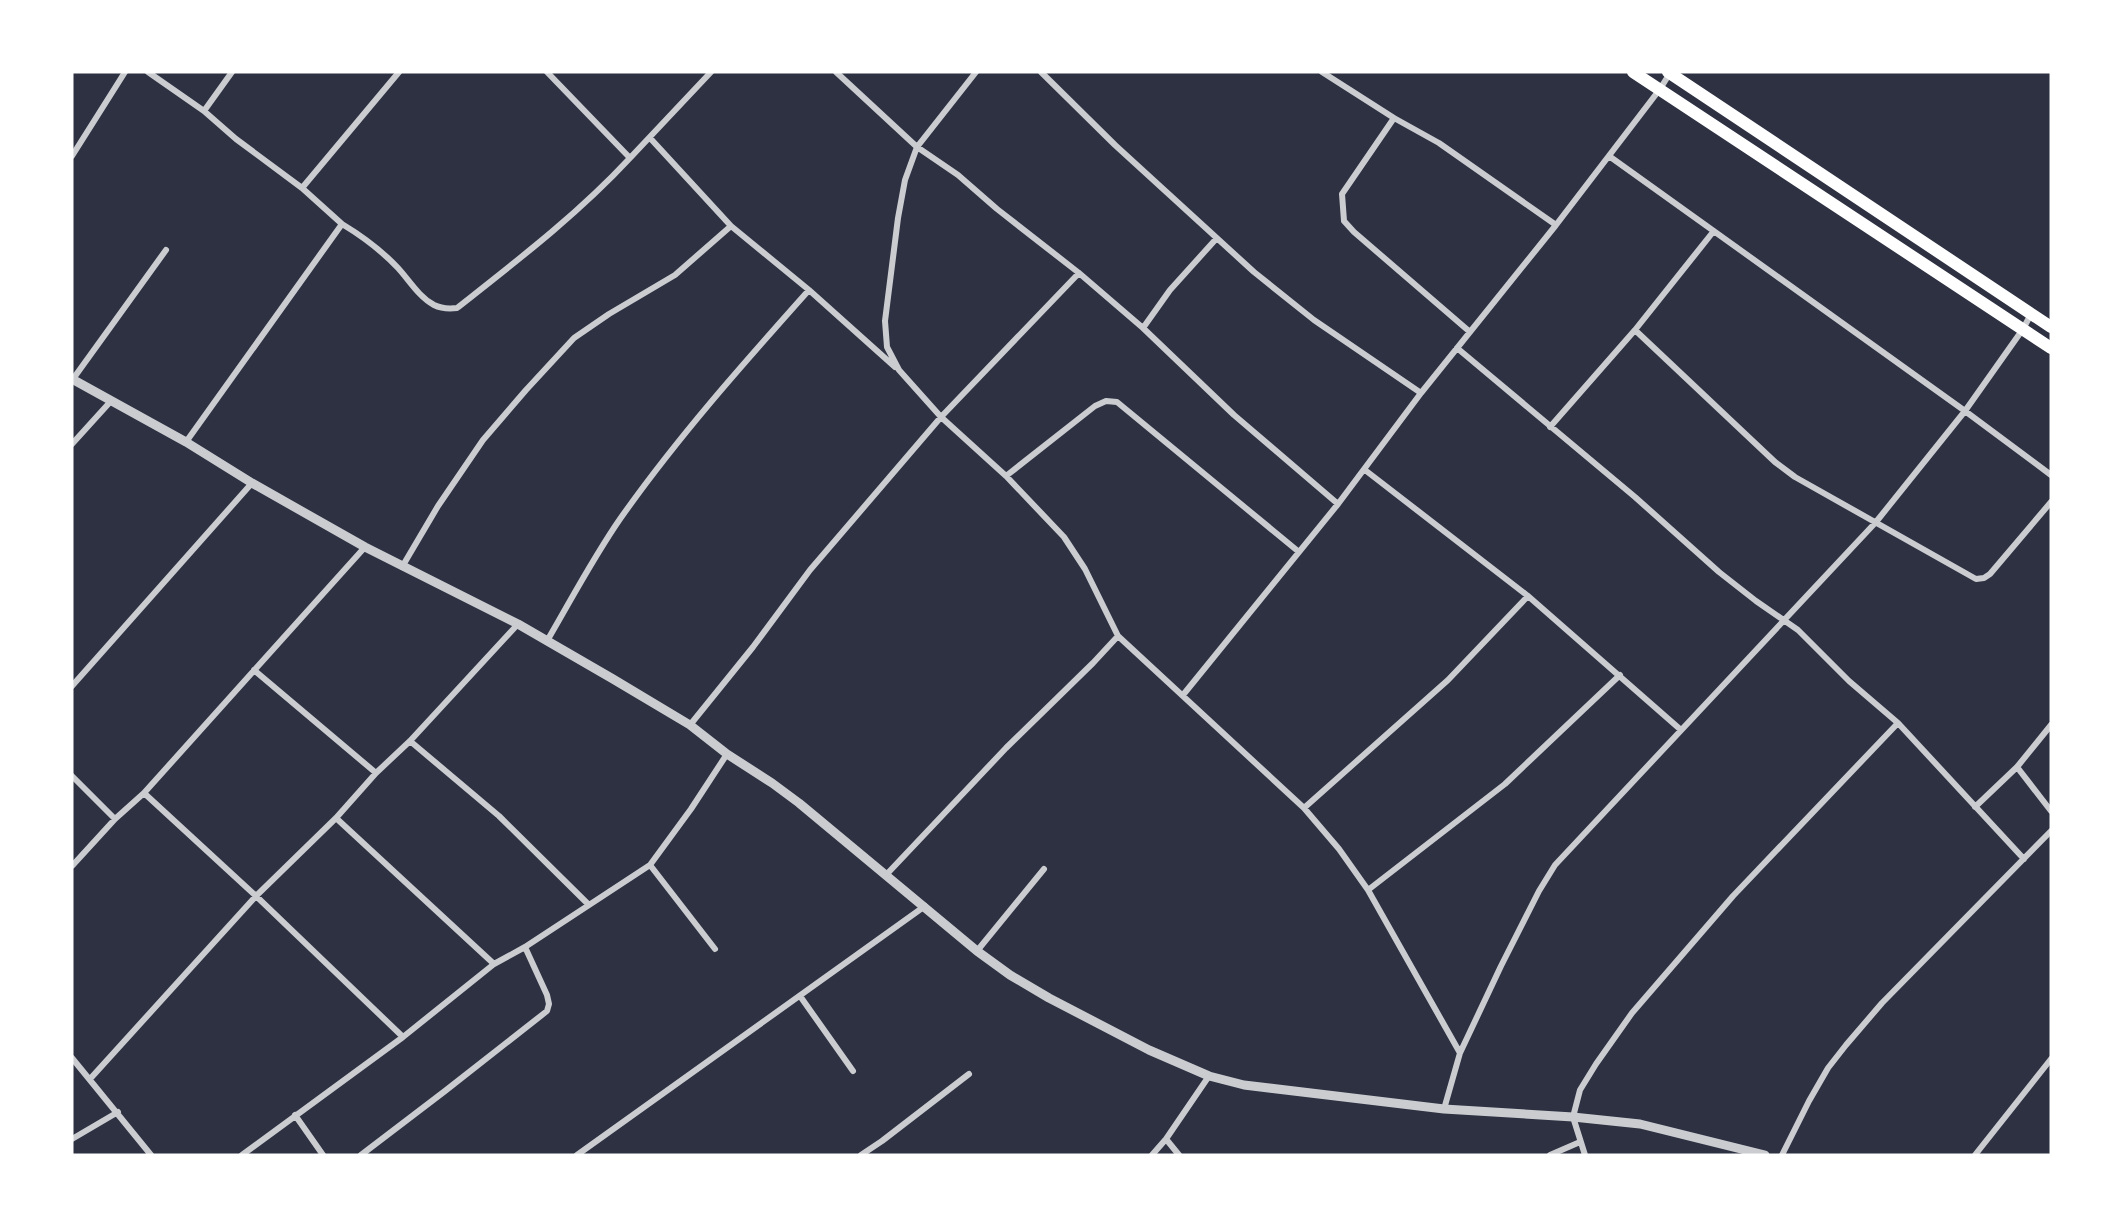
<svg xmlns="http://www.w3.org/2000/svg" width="2123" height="1227" viewBox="0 0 2123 1227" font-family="Jost,sans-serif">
  <rect width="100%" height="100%" fill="#2d3142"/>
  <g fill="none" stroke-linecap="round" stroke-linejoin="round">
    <path stroke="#caccd0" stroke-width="6" d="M148,72L204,111L236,139L302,188
      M547,72L630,158L711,72
      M836,72L917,147L958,175L997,209L1079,273L1143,328L1234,415L1338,504
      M976,72L917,147L905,180L898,218L885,321L887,347L899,370L941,417L1006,476L1064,537L1085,569L1118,636L1304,808L1339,849L1368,890L1460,1053
      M1041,72L1115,145L1254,272L1314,320L1421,393
      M1322,72L1394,118L1342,194L1344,221L1354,232L1470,332
      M204,111L232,72
      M1394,118L1439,143L1556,225
      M650,138L731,226L809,290L895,367
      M72,156L125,72
      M1609,156L1965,411L2051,475
      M342,224C362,236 382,251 398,268C409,280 419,297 434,305C442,309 449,309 457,308C518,260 578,214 630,158
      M1143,328L1170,290L1216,239
      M1635,330L1775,462L1795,477L1976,579L1984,578L1990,574L2051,502
      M1457,348L1635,497L1719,572L1756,601L1798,630L1849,681L1898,723L2024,859
      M73,379L166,250
      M1550,427L1635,330L1713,232
      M186,442L342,224L302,188L399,72
      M72,444L111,401
      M1365,470L1528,596L1681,730
      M1006,476L1095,406L1106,401L1117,402L1299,552
      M402,567L438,506L483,440L526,390L574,338L609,314L675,275L731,226
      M547,641C571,600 593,558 620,519C677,438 743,364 809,290
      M254,670L376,773
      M72,686L252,483
      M1183,695L1338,504L1421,393L1556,225L1660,89L1670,73
      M690,725L753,647L810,570L941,417L1079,273
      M410,741L499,816L589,905
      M2017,767L2051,811
      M72,776L115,819
      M144,793L256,896L403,1037
      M1975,807L2017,767L2051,725
      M1304,808L1448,680L1528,596
      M336,818L494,964
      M650,865L715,949
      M72,866L115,819L144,793L365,547
      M886,875L1006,748L1093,663L1118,636
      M1368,890L1505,784L1620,675
      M977,951L1044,869
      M800,996L853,1071
      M72,1058L151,1155
      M90,1079L256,896L336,818L376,773L410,741L518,624
      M1444,1109L1460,1053L1501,966L1539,891L1555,865L1876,522L1965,411L2023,329L2031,314
      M295,1115L323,1155
      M72,1139L118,1112
      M1166,1139L1179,1155
      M242,1155L403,1037L494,964L525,947L650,865L691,809L727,754
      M361,1155L445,1091L547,1011L549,1004L547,995L525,947
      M577,1155L925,906
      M861,1155L882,1141L969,1074
      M1152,1155L1166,1139L1209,1076
      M1550,1155L1580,1142
      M1585,1155L1573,1117L1580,1090L1596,1064L1632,1013L1733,896L1898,723
      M1782,1155L1809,1101L1828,1068L1846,1045L1882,1003L2051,831
      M1975,1155L2051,1059"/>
    <path stroke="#caccd0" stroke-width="9" d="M72,379L186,442L252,483L365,547L518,624L613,679L690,725L727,754L772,783L799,803L977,951L1010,975L1049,998L1149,1050L1209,1076L1244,1085L1444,1109L1573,1117L1640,1124L1765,1155"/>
    <path stroke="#fff" stroke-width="12" d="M1633,72L2051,348
      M1668,72L2051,327"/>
  </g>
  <rect width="2123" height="1227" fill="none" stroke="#ffffff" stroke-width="147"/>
</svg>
